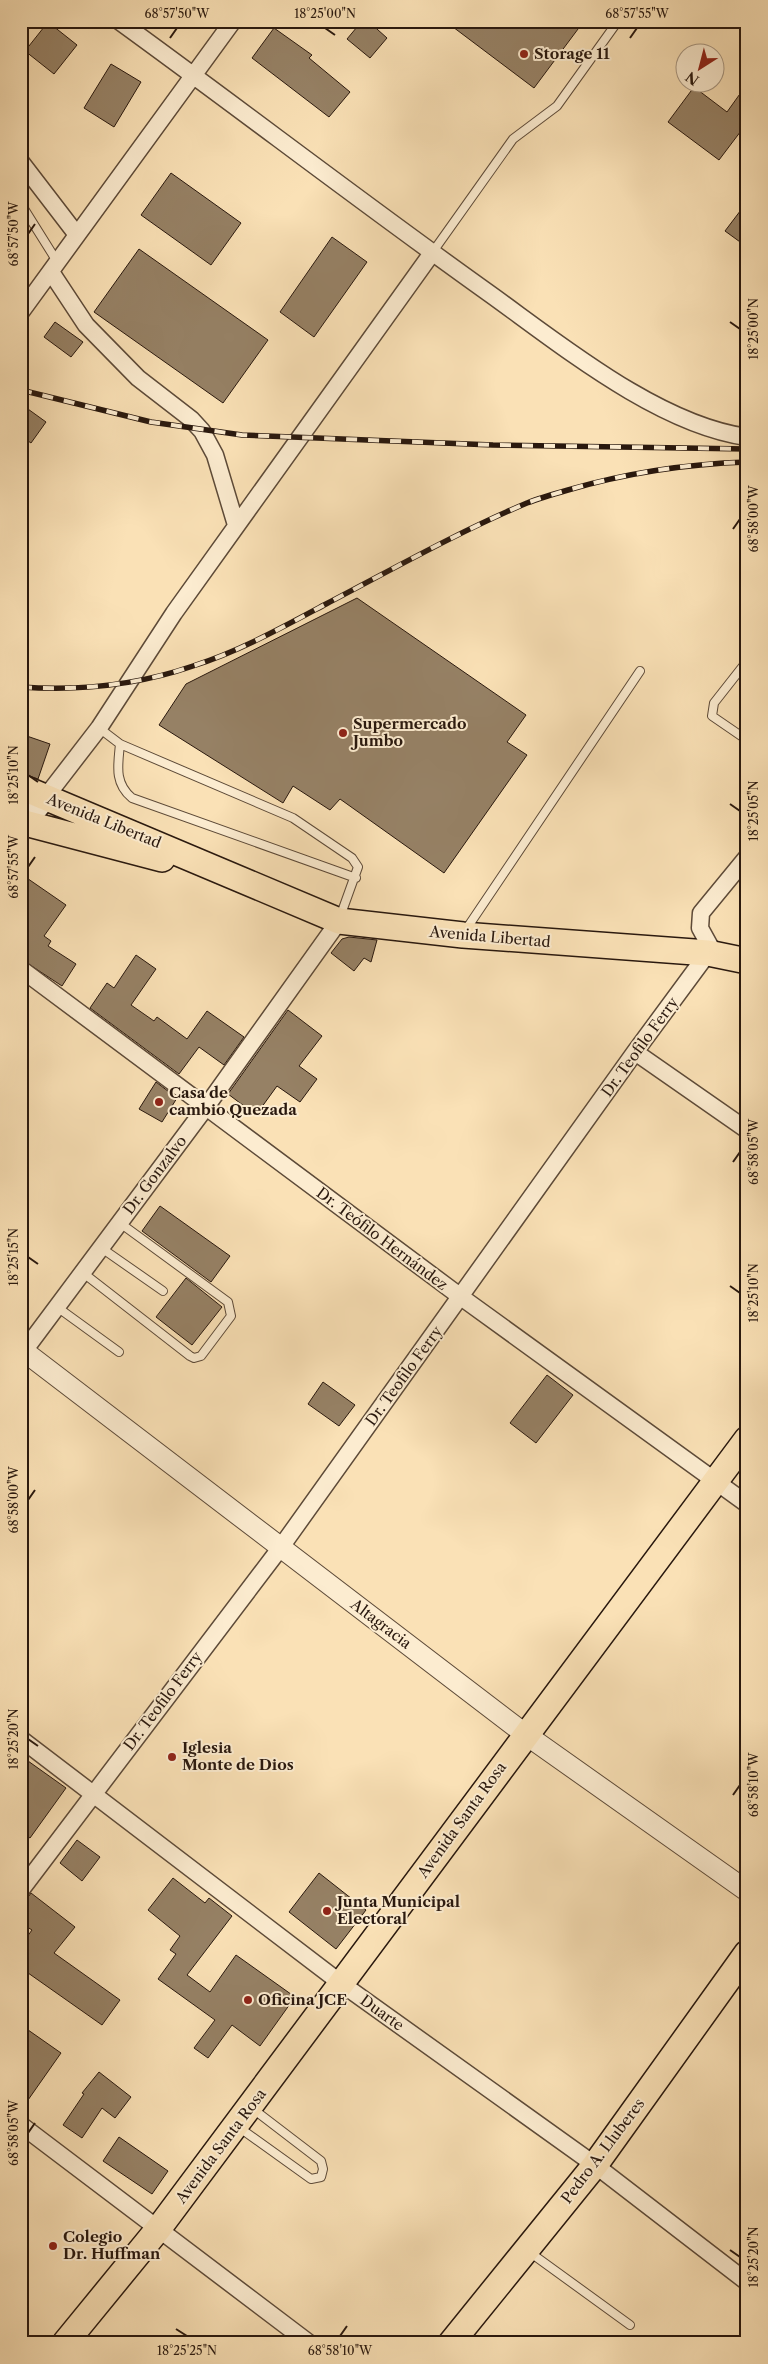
<svg xmlns="http://www.w3.org/2000/svg" width="768" height="2364" viewBox="0 0 768 2364" font-family="'Libre Caslon Text',serif">
  <rect width="100%" height="100%" fill="#fae1b6"/>
  <filter id="stains"><feTurbulence type="fractalNoise" baseFrequency=".004" numOctaves="4"/><feColorMatrix values="0 0 0 0 .2 0 0 0 0 .09 0 0 0 0 .02 0 0 0 .5 -.17"/></filter>
  <radialGradient id="worn" r=".72"><stop offset=".6" stop-color="#630" stop-opacity="0"/><stop offset="1" stop-color="#630" stop-opacity=".3"/></radialGradient>
  <path fill="#968165" stroke="#29180e" d="M362,21H368L387,38L370,58L347,39Z
    M445,21H584L534,88Z
    M48,22L77,45L54,74L25,51Z
    M274,28L312,55L309,58L350,92L329,117L252,58Z
    M111,64L141,82L114,127L84,108Z
    M747,84V123L719,160L668,122L694,87L727,112Z
    M171,173L241,223L211,265L141,215Z
    M747,202V247L725,231Z
    M332,237L367,262L314,337L280,312Z
    M139,249L268,340L223,403L94,312Z
    M55,322L83,342L71,357L44,337Z
    M21,404L46,422L31,443L21,436Z
    M357,598L526,715L507,742L527,755L444,873L340,799L330,810L293,786L283,803L159,725L186,684Z
    M21,734L50,744L38,779L21,773Z
    M21,874L66,905L44,936L51,941L48,946L76,964L62,986L21,959V923L27,915L21,912Z
    M349,937L377,940L371,962L364,958L354,971L331,953L342,939Z
    M136,955L156,969L131,1005L154,1021L157,1017L187,1039L207,1011L244,1037L224,1065L199,1047L179,1074L90,1008L107,983L114,988Z
    M288,1010L322,1036L299,1066L317,1079L300,1102L277,1086L256,1115L228,1094Z
    M156,1082L177,1098L162,1122L139,1109Z
    M160,1206L230,1256L211,1282L142,1231Z
    M186,1278L222,1307L192,1345L156,1317Z
    M547,1375L573,1395L536,1443L510,1423Z
    M323,1382L355,1405L339,1426L308,1404Z
    M21,1756L66,1788L30,1838L21,1832Z
    M77,1840L100,1857L82,1881L60,1863Z
    M319,1873L366,1910L336,1949L289,1912Z
    M173,1878L205,1903L209,1898L232,1916L187,1975L210,1992L236,1955L295,1997L260,2046L232,2025L208,2058L194,2048L215,2020L158,1979L176,1954L170,1950L180,1936L148,1910Z
    M31,1893L75,1927L54,1953L120,2000L102,2025L21,1968V1945L32,1930L21,1923V1907Z
    M21,2025L61,2053L21,2110Z
    M99,2072L131,2097L115,2118L102,2108L82,2138L63,2125L84,2094L82,2093Z
    M119,2137L168,2171L152,2194L103,2161Z"/>
  <g fill="none" stroke-linecap="round" stroke-linejoin="round">
    <defs>
      <path id="service" d="M21,204L58,263
        M432,253L513,139L557,106L618,21
        M747,661L714,703L712,716L747,740
        M99,728L120,744L293,818L352,858L358,867L340,917
        M120,744C118,765 114,783 132,798L356,878
        M465,931L640,671
        M100,1247L163,1291
        M82,1272L190,1356L194,1358L201,1356L231,1316L228,1302L120,1223
        M57,1307L119,1352
        M237,2126L311,2179L321,2177L323,2169L321,2161L253,2109
        M528,2251L630,2325"/>
      <path id="minor" d="M119,21C243,111 365,205 490,294C561,345 659,425 747,437
        M21,162L77,235
        M51,272L86,325L138,378L191,419L202,431L215,455L236,525
        M21,312L233,21
        M45,798L99,728L174,613L432,253
        M21,969L461,1297L747,1504
        M635,1052L747,1130
        M21,1355L206,1107L339,921
        M21,1739L342,1984L595,2165L747,2282
        M21,1890L281,1547L635,1052L708,953L711,948L700,928L701,913L747,857
        M21,2125L309,2343"/>
      <path id="tertiary" d="M21,1349L525,1734L747,1891"/>
      <path id="secondary" d="M21,827L45,798"/>
      <path id="primary" d="M21,787L339,921L463,935L708,953L747,961
        M21,822L162,859
        M65,2343L159,2228L747,1439
        M451,2343L595,2165L747,1953"/>
    </defs>
    <use href="#service" stroke="#5d4a38" stroke-width="10"/>
    <use href="#minor" stroke="#5d4a38" stroke-width="19"/>
    <use href="#tertiary" stroke="#5d4a38" stroke-width="22"/>
    <use href="#secondary" stroke="#29180e" stroke-width="25"/>
    <use href="#primary" stroke="#29180e" stroke-width="28"/>
    <use href="#service" stroke="#fcecd0" stroke-width="8"/>
    <use href="#minor" stroke="#fcecd0" stroke-width="16"/>
    <use href="#tertiary" stroke="#fcecd0" stroke-width="20"/>
    <use href="#secondary" stroke="#fcecd0" stroke-width="22"/>
    <use href="#primary" stroke="#fae1b6" stroke-width="25"/>
    <defs>
      <path id="rail" d="M21,390L151,422L242,435L493,445L747,449
        M21,687C79,691 138,685 193,666C240,651 283,627 326,604C393,569 458,532 527,503C540,498 554,494 568,490C626,473 686,464 747,462"/>
    </defs>
    <use href="#rail" stroke="#29180e" stroke-width="5.5"/>
    <use href="#rail" stroke="#fcecd0" stroke-width="4" stroke-dasharray="11" stroke-linecap="butt"/>
  </g>
  <path fill="none" stroke="#29180e" stroke-width="2" d="M325,28L335,35M170,38L177,28M630,38L637,28M28,234L35,224M730,322L740,329M733,529L740,519M28,775L38,782M730,804L740,811M28,867L35,857M733,1162L740,1152M28,1257L38,1264M730,1286L740,1293M28,1500L35,1490M28,1739L38,1746M733,1795L740,1785M28,2133L35,2123M730,2250L740,2257M176,2329L187,2336M340,2336L347,2326"/>
  <g fill="#8f2418" stroke="#fcecd0" stroke-width="2">
    <circle cx="524" cy="54" r="5"/>
    <circle cx="343" cy="733" r="5"/>
    <circle cx="159" cy="1102" r="5"/>
    <circle cx="172" cy="1757" r="5"/>
    <circle cx="327" cy="1911" r="5"/>
    <circle cx="248" cy="2000" r="5"/>
    <circle cx="53" cy="2246" r="5"/>
  </g>
  <g text-anchor="middle" stroke-width="4" stroke-linejoin="round" paint-order="stroke">
    <g font-size="15" font-weight="bold" fill="#29180e" stroke="#fcecd0" text-anchor="start">
      <text x="534" y="59">Storage 11</text>
      <text x="353" y="729">Supermercado<tspan x="353" dy="17">Jumbo</tspan></text>
      <text x="169" y="1098">Casa de<tspan x="169" dy="17">cambio Quezada</tspan></text>
      <text x="182" y="1753">Iglesia<tspan x="182" dy="17">Monte de Dios</tspan></text>
      <text x="337" y="1907">Junta Municipal<tspan x="337" dy="17">Electoral</tspan></text>
      <text x="258" y="2005">Oficina JCE</text>
      <text x="63" y="2242">Colegio<tspan x="63" dy="17">Dr. Huffman</tspan></text>
    </g>
    <g font-size="15" fill="#29180e" stroke="#fcecd0">
      <text transform="translate(104 821) rotate(22)" y="5">Avenida Libertad</text>
      <text transform="translate(490 937) rotate(5)" y="5">Avenida Libertad</text>
      <text transform="translate(640 1047) rotate(-54)" y="5">Dr. Teofilo Ferry</text>
      <text transform="translate(155 1175) rotate(-53)" y="5">Dr. Gonzalvo</text>
      <text transform="translate(382 1239) rotate(37)" y="5">Dr. Teófilo Hernández</text>
      <text transform="translate(404 1376) rotate(-54)" y="5">Dr. Teofilo Ferry</text>
      <text transform="translate(381 1624) rotate(37)" y="5">Altagracia</text>
      <text transform="translate(163 1701) rotate(-53)" y="5">Dr. Teofilo Ferry</text>
      <text transform="translate(462 1820) rotate(-54)" y="5">Avenida Santa Rosa</text>
      <text transform="translate(382 2013) rotate(36)" y="5">Duarte</text>
      <text transform="translate(221 2146) rotate(-53)" y="5">Avenida Santa Rosa</text>
      <text transform="translate(603 2151) rotate(-53)" y="5">Pedro A. Lluberes</text>
    </g>
  </g>
  <rect width="768" height="2364" fill="none" stroke="#fae1b6" stroke-width="55"/>
  <g transform="translate(700 68) rotate(216)"><circle r="24" fill="#fcecd0" stroke="#a89782"/>
  <path d="M0-4L9 19L0 12L-9 19Z" fill="#8f2418"/>
  <text y="-8" font-size="14" font-weight="bold" text-anchor="middle" fill="#29180e">N</text>
  </g>
  <rect x="28" y="28" width="712" height="2308" fill="none" stroke="#29180e" stroke-width="2"/>
  <g font-size="12" text-anchor="middle" fill="#29180e">
    <text x="177" y="18">68°57'50"W</text>
    <text x="325" y="18">18°25'00"N</text>
    <text x="637" y="18">68°57'55"W</text>
    <text transform="translate(14 234) rotate(-90)" y="4">68°57'50"W</text>
    <text transform="translate(754 329) rotate(-90)" y="4">18°25'00"N</text>
    <text transform="translate(754 519) rotate(-90)" y="4">68°58'00"W</text>
    <text transform="translate(14 775) rotate(-90)" y="4">18°25'10"N</text>
    <text transform="translate(754 811) rotate(-90)" y="4">18°25'05"N</text>
    <text transform="translate(14 867) rotate(-90)" y="4">68°57'55"W</text>
    <text transform="translate(754 1152) rotate(-90)" y="4">68°58'05"W</text>
    <text transform="translate(14 1257) rotate(-90)" y="4">18°25'15"N</text>
    <text transform="translate(754 1293) rotate(-90)" y="4">18°25'10"N</text>
    <text transform="translate(14 1500) rotate(-90)" y="4">68°58'00"W</text>
    <text transform="translate(14 1739) rotate(-90)" y="4">18°25'20"N</text>
    <text transform="translate(754 1785) rotate(-90)" y="4">68°58'10"W</text>
    <text transform="translate(14 2133) rotate(-90)" y="4">68°58'05"W</text>
    <text transform="translate(754 2257) rotate(-90)" y="4">18°25'20"N</text>
    <text x="187" y="2355">18°25'25"N</text>
    <text x="340" y="2355">68°58'10"W</text>
  </g>
  <rect width="100%" height="100%" filter="url(#stains)"/>
  <rect width="100%" height="100%" fill="url(#worn)"/>
</svg>
